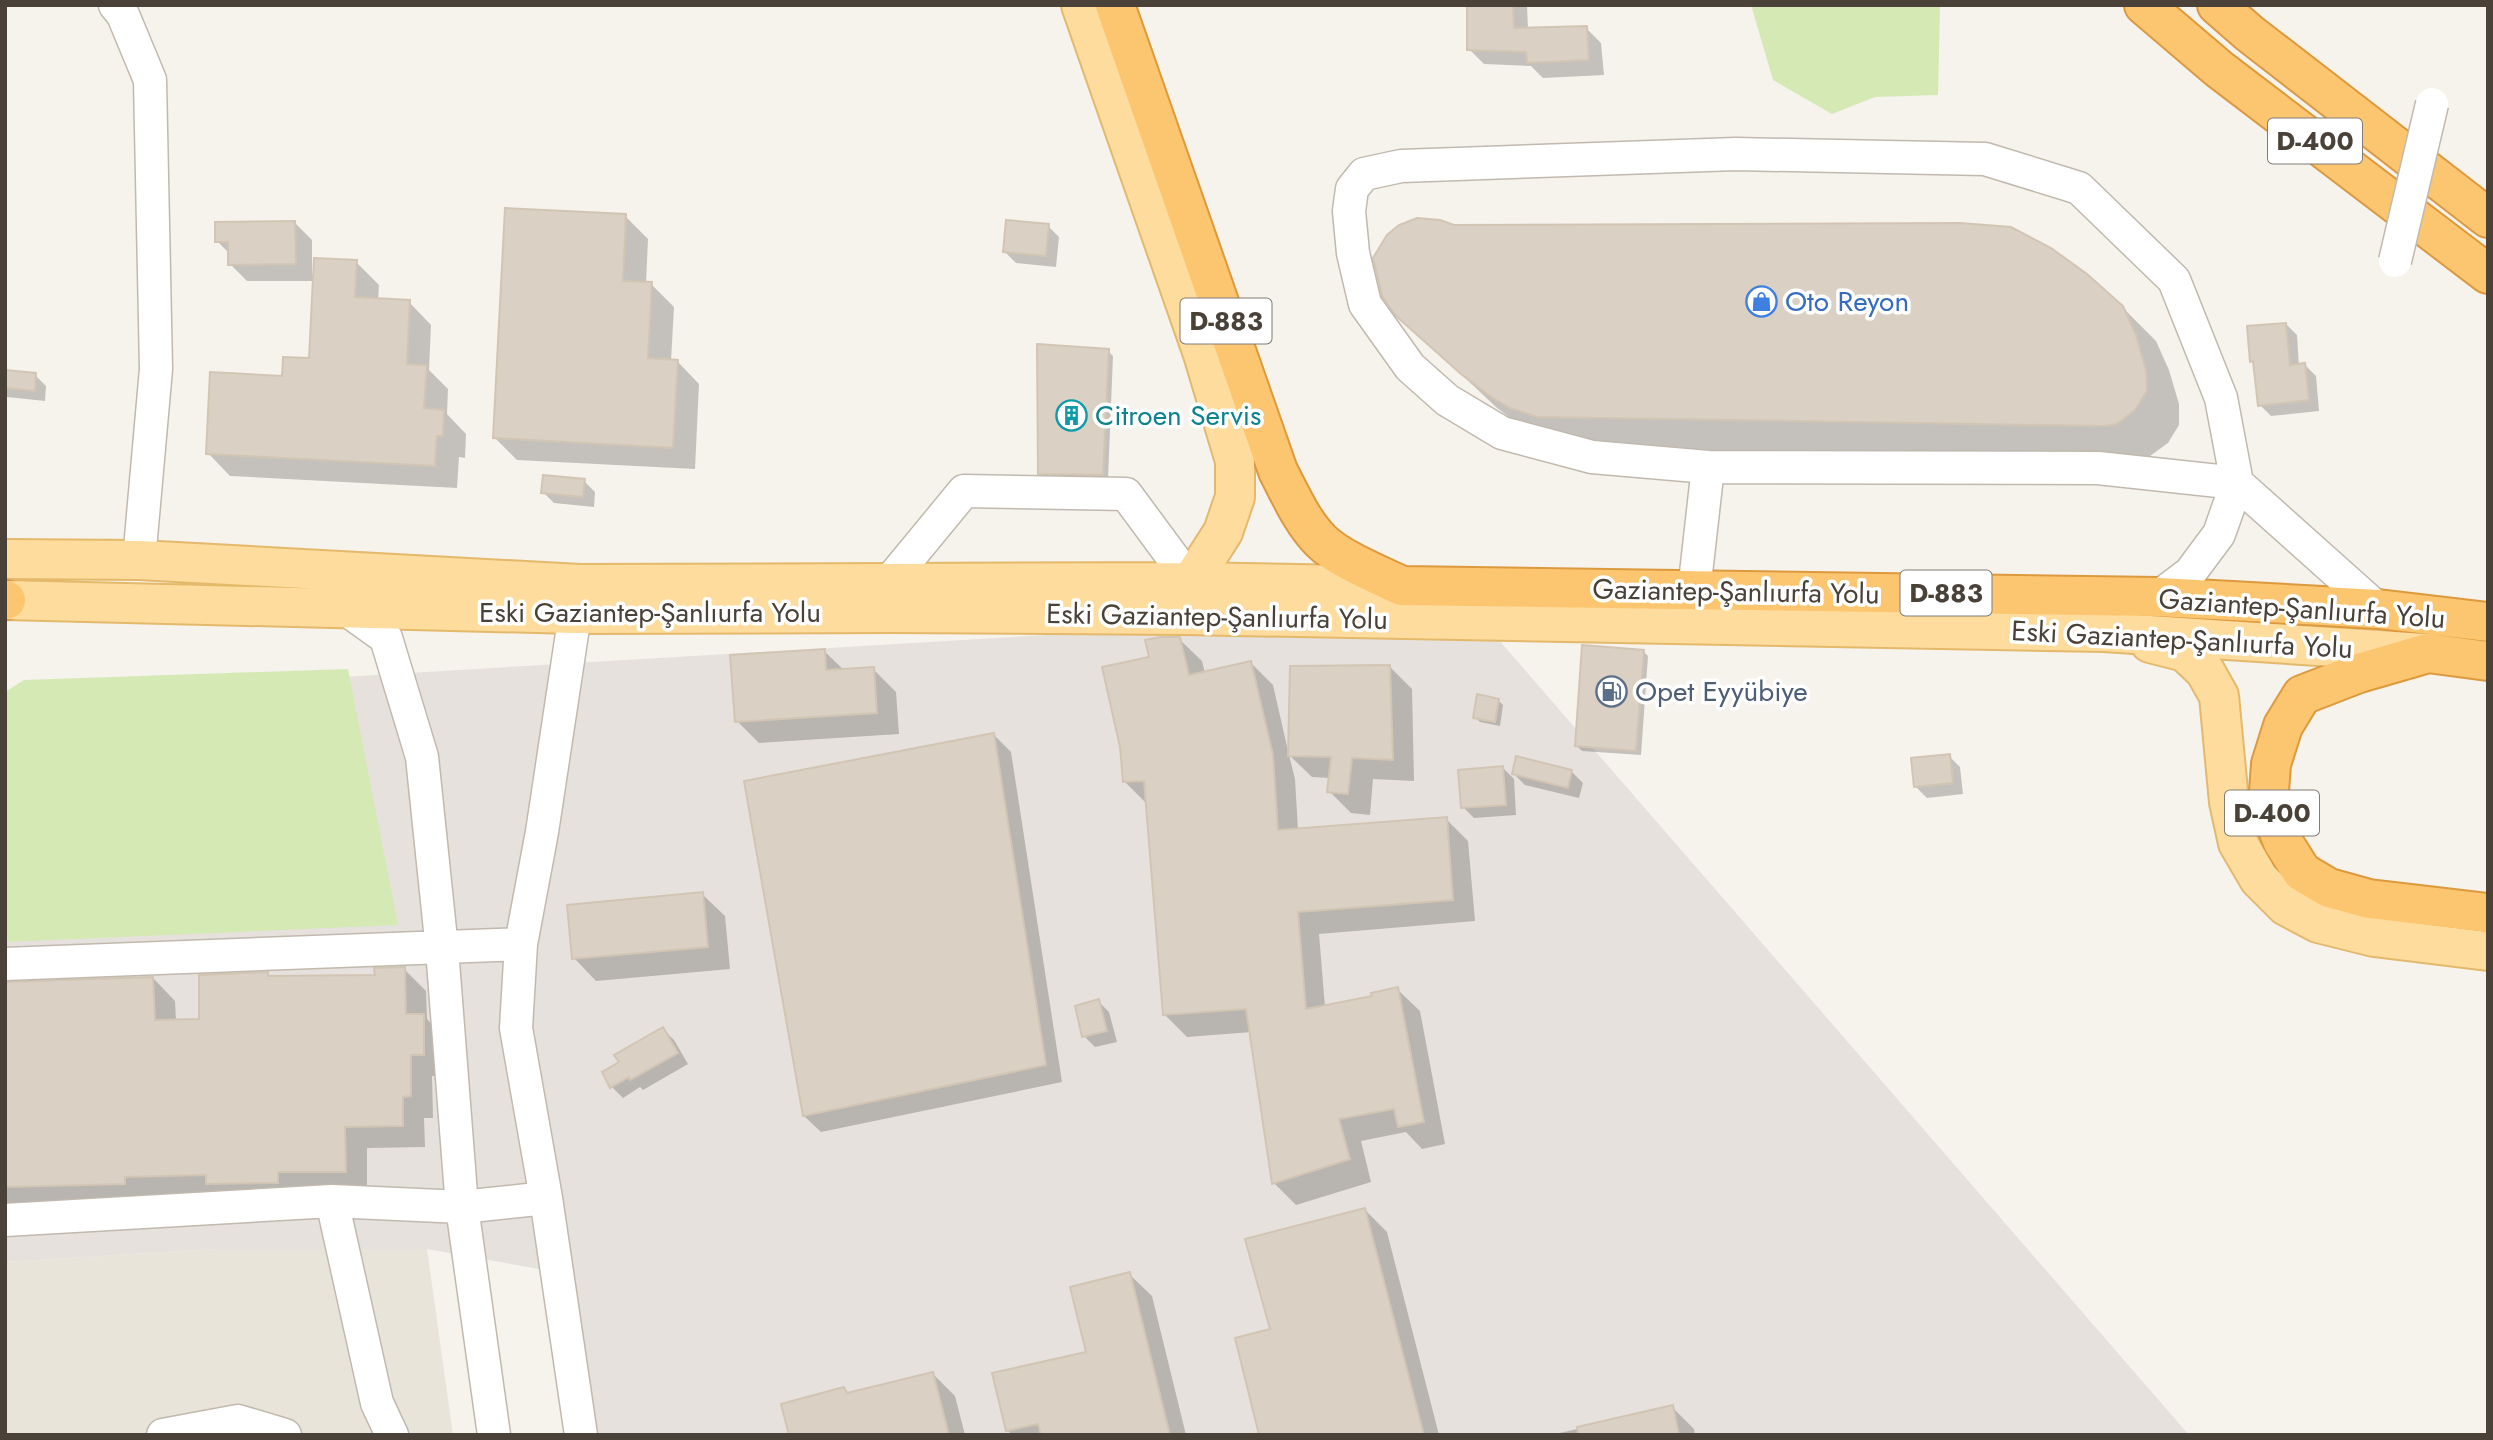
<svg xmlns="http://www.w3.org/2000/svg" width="2493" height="1440" viewBox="0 0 2493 1440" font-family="Jost,sans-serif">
  <rect width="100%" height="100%" fill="#f6f2ec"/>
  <path fill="#e9e4da" d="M215,1249H427L453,1435H5V1262Z"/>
  <path fill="#e6e1dd" d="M1080,633L1498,639L2189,1435H594L567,1274L427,1249H215L5,1262V697Z"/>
  <path fill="#d5e9b5" d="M1751,5H1940L1938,95L1875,97L1832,114L1773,80Z
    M348,669L398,925L5,942V692L24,680Z"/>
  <path fill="#0003" d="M1469,5H1527L1528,29L1586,28L1601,43L1604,75L1543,78L1531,66L1484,64L1469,49Z
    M625,216L648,239L646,284H651L674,307L671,361H677L699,384L695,469L517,460L495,438Z
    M295,223L312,240V275L356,262L379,285L378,300L409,302L431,325L429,370L448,389L447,414L466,434L465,458L459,457L457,488L230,476L208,453L283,378L310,360L315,281H247L230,264V254L217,241Z
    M1048,226L1059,237L1056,267L1016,263L1005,252Z
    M1454,227L2122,307L2156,341L2169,370L2179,404V425L2168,443L2150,456L2138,458L1572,449L1526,430L1496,407L1397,314Z
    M2286,324L2297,335L2299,366L2305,365L2316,376L2319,411L2271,416L2260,405L2255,365L2251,361Z
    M1108,351L1113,356L1108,479L1044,478L1039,473Z
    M5,372L35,375L46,386L45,401L7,397Z
    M584,481L595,492L594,507L554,503L543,492Z
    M1179,639L1202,661L1205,673L1251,663L1273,685L1288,751L1390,667L1412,689L1414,781L1373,779L1370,815L1351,813L1329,791L1330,778L1312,777L1289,755L1295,779L1298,830L1446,819L1468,841L1475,921L1319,934L1325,1007L1374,998L1397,989L1420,1011L1445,1144L1422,1149L1406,1132L1361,1141L1371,1182L1296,1205L1274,1183L1252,1032L1187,1037L1165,1015L1148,805L1125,782L1151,658Z
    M824,651L845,671L873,669L896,692L899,734L759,743L737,721Z
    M1643,651L1648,656L1641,755L1582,751L1577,746Z
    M1498,700L1503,705L1500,726L1480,722L1475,717Z
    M994,735L1011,752L1062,1082L821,1132L804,1116Z
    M1949,756L1960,767L1963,794L1927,798L1916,787Z
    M1503,768L1514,779L1516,815L1474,818L1463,807Z
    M1572,772L1583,783L1579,798L1525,785L1514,774Z
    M702,894L725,916L730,969L596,981L574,958Z
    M404,969L426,991L427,1019L445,1038L446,1076H432L433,1118H424L425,1147L367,1148V1193L5,1208V984L153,978L175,1001L176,1021H201L267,974L270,978L376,976Z
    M1098,1001L1109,1012L1117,1042L1095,1047L1084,1036Z
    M663,1029L674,1040L688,1064L643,1090L640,1087L623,1098L612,1087L621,1063Z
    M1364,1209L1387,1232L1439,1435H1262L1272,1330Z
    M1129,1274L1152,1296L1186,1435H1012L1007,1430L1088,1353Z
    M933,1374L955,1396L965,1435H790L843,1389L849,1394Z
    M1672,1407L1694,1429L1695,1435H1551Z"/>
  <path fill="#dad0c4" stroke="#d2c5b4" stroke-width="2" d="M1467,5H1513L1514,28L1587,26L1589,60L1527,63L1526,52L1467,50Z
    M505,208L626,214L623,281L652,282L648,358L678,360L673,448L493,438Z
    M1417,218L1440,220L1454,225L1960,223L2011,227L2051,248L2087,274L2123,306L2136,335L2146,370L2147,391L2135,410L2117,424L2104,426L1537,417L1510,408L1491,397L1461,374L1395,315L1382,296L1373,258L1387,235L1399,225Z
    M1006,220L1049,224L1046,256L1003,252Z
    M295,221L296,264L228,265V242H215V222Z
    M314,258L357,260L355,297L410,300L407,364L427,365L424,408L444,410L443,436H437L435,466L206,454L210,372L282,376L283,357L309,358Z
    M2286,323L2290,365L2305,363L2309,400L2258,406L2253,361L2250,362L2247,326Z
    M1037,344L1109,349L1103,475L1038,474Z
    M5,370L36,373L35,391L5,388Z
    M543,475L585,479L583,497L541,493Z
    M1160,637H1180L1189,675L1251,661L1273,755L1278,830L1447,817L1453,900L1298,912L1306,1009L1372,996L1371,993L1398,987L1424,1122L1398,1127L1394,1109L1339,1119L1350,1159L1272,1184L1246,1009L1163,1015L1144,781L1123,782L1120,747L1102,667L1149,657L1145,640Z
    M1582,645L1644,650L1636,751L1575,746Z
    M825,649L826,670L874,667L877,713L735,722L730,655Z
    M1390,665L1393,760L1352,758L1348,794L1327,792L1331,757L1288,756L1290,666Z
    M1477,694L1499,699L1495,722L1473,718Z
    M994,733L1046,1065L803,1116L744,781Z
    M1950,754L1953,783L1914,787L1911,758Z
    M1516,756L1572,770L1568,788L1512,774Z
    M1503,766L1506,805L1461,808L1458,770Z
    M703,892L708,947L572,959L567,905Z
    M405,967L406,1014H424V1055H411V1096L403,1097V1126L345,1127L346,1172H278V1183L206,1184V1175L125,1177V1184L5,1187V982L153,977L155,1020L199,1019V975L268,972V976L375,975L374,968Z
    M1099,999L1107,1031L1082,1037L1075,1006Z
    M663,1027L678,1053L630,1080L629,1077L610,1088L602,1072L619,1062L614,1055Z
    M1365,1208L1424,1435H1259L1235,1338L1270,1329L1245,1239Z
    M1130,1272L1170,1435H1041L1038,1424L1006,1431L992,1373L1086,1352L1070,1287Z
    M933,1372L949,1435H789L781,1404L844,1387L847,1393Z
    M1673,1405L1679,1435H1578L1577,1427Z"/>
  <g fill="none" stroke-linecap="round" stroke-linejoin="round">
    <defs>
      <path id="minor" d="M115,5L123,15L150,80L156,369L139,560
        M1736,154L1985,159L2079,188L2174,280L2221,398L2237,483L2098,468L1708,467L1592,457L1502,433L1447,400L1410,367L1365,304L1353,253L1349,211L1352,189L1364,174L1401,166Z
        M889,582L964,491L1126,494L1191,582
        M1694,591L1708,467
        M2158,597L2190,573L2219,534L2237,483L2378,609
        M347,610L386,638L422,757L442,949L462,1207L494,1435
        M575,614L542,832L521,944L516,1028L546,1198L581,1435
        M5,964L521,944
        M332,1201L377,1403L392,1435
        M5,1220L332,1201L462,1207L546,1198
        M163,1435L238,1421
        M239,1435L238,1421L285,1435"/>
      <path id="major" d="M1081,5L1203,354L1235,461V497L1223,532L1191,582
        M5,559L139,560L580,584L1191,582L1402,586
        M5,600L575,614L893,613L1184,615L2104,632L2424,653
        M2150,643L2185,652L2205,671L2219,696L2229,802L2238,843L2259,879L2286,906L2318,923L2374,937L2488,951"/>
      <path id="highway" d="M1115,5L1278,471C1290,494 1302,522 1321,541C1339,559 1379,575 1402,586L2158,597L2378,609L2488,622
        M2144,5L2219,69L2488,274
        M2217,5L2249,33L2488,218
        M5,600H6
        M2488,661L2428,653L2359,673L2302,695L2283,726L2271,764L2268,805L2283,842L2302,872L2329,888L2369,899L2488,913"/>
    </defs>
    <use href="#minor" stroke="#c1b9ae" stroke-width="35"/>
    <use href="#major" stroke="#e4b96b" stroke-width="42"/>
    <use href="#highway" stroke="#dd993e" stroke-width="42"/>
    <use href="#minor" stroke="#fff" stroke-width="32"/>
    <use href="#major" stroke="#fddc9d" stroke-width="38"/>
    <use href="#highway" stroke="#fcc670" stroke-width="38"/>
    <defs>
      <path id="minor-bridge" d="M2395,261L2432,104"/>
    </defs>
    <use href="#minor-bridge" stroke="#c1b9ae" stroke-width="35" stroke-linecap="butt"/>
    <use href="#minor-bridge" stroke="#fff" stroke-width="32"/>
  </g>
  <defs>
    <symbol id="shop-ring" viewBox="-11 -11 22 22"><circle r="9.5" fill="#fff" stroke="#3f7fe0" stroke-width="1.5"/><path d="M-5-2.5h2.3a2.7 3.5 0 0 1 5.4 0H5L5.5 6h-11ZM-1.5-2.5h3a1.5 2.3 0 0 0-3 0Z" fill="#3f7fe0"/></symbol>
    <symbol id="building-ring" viewBox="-11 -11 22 22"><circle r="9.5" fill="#fff" stroke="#0f9aa8" stroke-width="1.5"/><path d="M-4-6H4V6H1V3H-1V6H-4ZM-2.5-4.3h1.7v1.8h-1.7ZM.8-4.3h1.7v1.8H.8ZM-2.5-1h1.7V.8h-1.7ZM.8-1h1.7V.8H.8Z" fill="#0f9aa8"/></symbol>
    <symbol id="fuel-ring" viewBox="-11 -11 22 22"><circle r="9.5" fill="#fff" stroke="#5c6f8a" stroke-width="1.5"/><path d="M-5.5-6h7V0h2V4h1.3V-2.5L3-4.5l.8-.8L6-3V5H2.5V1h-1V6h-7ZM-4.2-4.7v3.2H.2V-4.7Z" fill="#5c6f8a"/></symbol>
  </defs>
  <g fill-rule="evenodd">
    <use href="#shop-ring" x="1744" y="284" width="35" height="35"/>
    <use href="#building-ring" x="1054" y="398" width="35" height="35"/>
    <use href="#fuel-ring" x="1594" y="674" width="35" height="35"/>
  </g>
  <g text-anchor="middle" stroke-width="7" stroke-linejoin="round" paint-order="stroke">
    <g fill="#fff" stroke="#807b74" stroke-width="2">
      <rect x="2268" y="118.5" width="94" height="45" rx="5"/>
      <rect x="1180.5" y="298.5" width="91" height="45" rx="5"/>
      <rect x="1900.5" y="570.5" width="91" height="45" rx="5"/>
      <rect x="2225" y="790.5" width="94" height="45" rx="5"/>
    </g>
    <g font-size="26" font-weight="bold" fill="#4a4239">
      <text x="2315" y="150">D-400</text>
      <text x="1226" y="330">D-883</text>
      <text x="1946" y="602">D-883</text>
      <text x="2272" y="822">D-400</text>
    </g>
    <g font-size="28" fill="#366cbe" stroke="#fff" text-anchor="start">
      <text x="1785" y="311">Oto Reyon</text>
    </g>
    <g font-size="28" fill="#0d838f" stroke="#fff" text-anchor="start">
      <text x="1095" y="425">Citroen Servis</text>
    </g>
    <g font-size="28" fill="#4a4239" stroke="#fff">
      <text transform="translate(1736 591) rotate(1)" y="10">Gaziantep-Şanlıurfa Yolu</text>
      <text transform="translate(2302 608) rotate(4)" y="10">Gaziantep-Şanlıurfa Yolu</text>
      <text x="650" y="622">Eski Gaziantep-Şanlıurfa Yolu</text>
      <text transform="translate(1217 616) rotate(1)" y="10">Eski Gaziantep-Şanlıurfa Yolu</text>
      <text transform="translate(2182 639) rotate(3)" y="10">Eski Gaziantep-Şanlıurfa Yolu</text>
    </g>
    <g font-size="28" fill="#4e5e75" stroke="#fff" text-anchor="start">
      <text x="1635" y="701">Opet Eyyübiye</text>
    </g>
  </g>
  <rect width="2493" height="1440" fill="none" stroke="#4a4239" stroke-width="14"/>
</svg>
